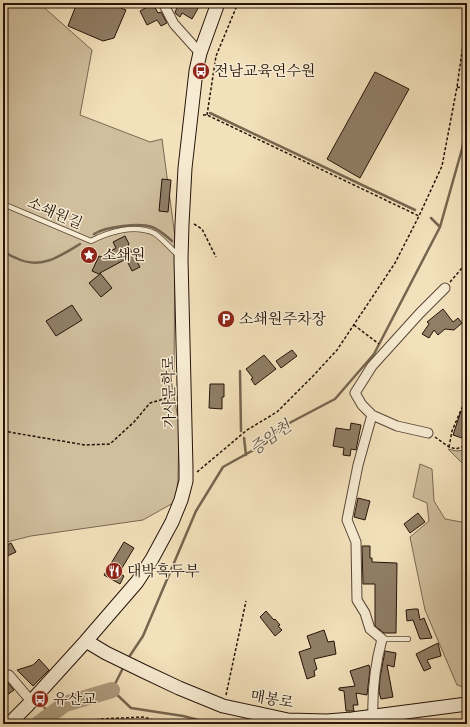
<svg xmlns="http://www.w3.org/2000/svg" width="470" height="727" viewBox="0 0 470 727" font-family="'Gentium Book Plus','Noto Serif KR',serif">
  <rect width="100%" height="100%" fill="#f3e1bb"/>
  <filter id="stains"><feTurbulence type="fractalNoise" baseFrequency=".005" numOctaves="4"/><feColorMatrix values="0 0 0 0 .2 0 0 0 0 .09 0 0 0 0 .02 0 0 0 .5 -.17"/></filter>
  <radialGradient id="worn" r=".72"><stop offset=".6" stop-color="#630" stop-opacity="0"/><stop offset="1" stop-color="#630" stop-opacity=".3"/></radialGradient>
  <path fill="#d0be9d" stroke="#7a6853" d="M3,3H39L92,50L80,115L150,142L162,139L175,237L174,375L170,374L179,424L178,480L175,502L143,520L31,536L3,543Z
    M467,444V468L448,449L456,451L465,450Z
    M420,464L432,469L434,501L445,519L467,523V688L457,685L425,610L410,537L429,521L427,503L413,497Z"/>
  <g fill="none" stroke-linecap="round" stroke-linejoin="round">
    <path stroke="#77654f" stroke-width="2.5" d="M210,113L415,210
      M431,218L440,227
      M94,234C105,227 140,222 152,227C160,230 166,236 172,241
      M3,250C6,254 11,256 16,258C40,270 59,257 80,244
      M240,371L241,431
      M244,438L246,455
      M127,660L143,636L196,511L223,467L266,443L278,429L335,399L374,354L440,227L462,149L467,121
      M124,666L112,690L131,708L183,716L214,724
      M42,705L51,715"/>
    <path stroke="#ad9b7e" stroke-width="16" d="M38,724L65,704L112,690"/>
  </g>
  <path fill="#907e66" stroke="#251309" d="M77,3H123L121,8L126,10L114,38L103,41L68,26Z
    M175,3H201L192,19L182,13L180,17L176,14L175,12L177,8Z
    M153,4L158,13L161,12L167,23L161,26L157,20L147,25L140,11Z
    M375,72L409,89L360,178L327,159Z
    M162,179L171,180L168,212L159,211Z
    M125,236L129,244L128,245L140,267L132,271L126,259L100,273L112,288L101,297L89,283L100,274H99L92,271L99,256L101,257L116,248L113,242Z
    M72,305L82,320L56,336L46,321Z
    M443,309L453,322L458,318L462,323L454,330L445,329L438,335L434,330L429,338L422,334L429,324L427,322Z
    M292,350L297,356L281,368L276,361Z
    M264,355L276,369L255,385L251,379L253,378L246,369Z
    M210,384H224V397H222V409L209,408Z
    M461,411L467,413V433L465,439L453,435Z
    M351,423L361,425L356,450L351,449L350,456L343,455L344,448L333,446L336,428L350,430Z
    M358,498L370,501L365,520L354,517Z
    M418,513L425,522L410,533L404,524Z
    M124,542L134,548L119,573L124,576L120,584L104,575Z
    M11,543L16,552L3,558V547Z
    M362,546H370V558H372V562L397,563L396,633H384L375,626V584H363Z
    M414,609H418L420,620L424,618L432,638L420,639L413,620L407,621L406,610Z
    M266,611L274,620L275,619L280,625L278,626L282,630L275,636L260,617Z
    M324,630L328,642L334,641L336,654L314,659L317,669L314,671L315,676L307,679L299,652L311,648L307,636Z
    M438,643L441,656L427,660L431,668L424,671L416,654Z
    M385,651L396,653L394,667L387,665L393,697L381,699L379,692L380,678Z
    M39,659L49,670L33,686L17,670L33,665Z
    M369,665L370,669L367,695L356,693L358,705H353L354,711H346L344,691L339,690V688L355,686L350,671Z
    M3,681L6,685L8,683L14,690L3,698Z"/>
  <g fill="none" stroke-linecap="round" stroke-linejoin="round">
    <defs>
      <path id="lane" d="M3,204L91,241C108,232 134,224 154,233C161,237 172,250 179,256
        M382,639H408"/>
      <path id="street" d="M163,3L174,24L200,53
        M372,415L397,426L428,433
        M3,675H9L31,701
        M373,717C372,690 375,665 382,639L370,629L365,613L357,600L356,542L347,520L358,465L372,415L362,405L355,393L372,366L420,313L445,288"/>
      <path id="secondary" d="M86,641L106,653L143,671L179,688L223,706L288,720L327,721L352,719L467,704
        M9,724L27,706L86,641L137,582L152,559L172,522L181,500L186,481V468L181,259L182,224L185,168L196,71L200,53L218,3"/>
    </defs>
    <use href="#lane" stroke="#584636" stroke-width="6"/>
    <use href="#street" stroke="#584636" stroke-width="11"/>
    <use href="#secondary" stroke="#251309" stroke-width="15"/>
    <path stroke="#251309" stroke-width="1.5" stroke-dasharray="3 2" stroke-linecap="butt" d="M457,87L467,89
      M203,115H207L419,216L442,166L457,87L463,45L465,3
      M207,115L216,56L238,3
      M194,224L202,229L216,257
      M450,282L462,268L467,258
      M354,325L379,344
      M3,431L85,445L110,444L134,422L150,403L174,396
      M435,437L449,447L456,449L467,445
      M449,447L452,431L467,396
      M197,472L247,430L277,412L313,376L337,350L395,263L419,216
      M226,695L246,601
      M87,724L99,719L144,717L165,724"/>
    <use href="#lane" stroke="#f7ecd3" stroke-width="4.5"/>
    <use href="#street" stroke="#f7ecd3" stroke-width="9"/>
    <use href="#secondary" stroke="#f7ecd3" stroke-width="13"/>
  </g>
  <defs>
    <symbol id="bus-disc" viewBox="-11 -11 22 22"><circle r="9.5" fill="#8f2418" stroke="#f7ecd3"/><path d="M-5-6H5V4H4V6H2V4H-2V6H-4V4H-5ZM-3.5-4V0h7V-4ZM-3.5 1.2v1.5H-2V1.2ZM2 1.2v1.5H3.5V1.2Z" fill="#fff"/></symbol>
    <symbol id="sight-disc" viewBox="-11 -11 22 22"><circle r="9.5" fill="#8f2418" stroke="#f7ecd3"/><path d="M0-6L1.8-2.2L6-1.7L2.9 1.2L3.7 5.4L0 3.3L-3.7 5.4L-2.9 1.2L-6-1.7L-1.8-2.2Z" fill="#fff"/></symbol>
    <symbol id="parking-disc" viewBox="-11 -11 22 22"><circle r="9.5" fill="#8f2418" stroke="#f7ecd3"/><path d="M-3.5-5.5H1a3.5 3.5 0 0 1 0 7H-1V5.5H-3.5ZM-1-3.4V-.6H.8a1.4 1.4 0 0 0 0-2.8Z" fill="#fff"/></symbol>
    <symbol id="restaurant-disc" viewBox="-11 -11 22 22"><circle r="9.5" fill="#8f2418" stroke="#f7ecd3"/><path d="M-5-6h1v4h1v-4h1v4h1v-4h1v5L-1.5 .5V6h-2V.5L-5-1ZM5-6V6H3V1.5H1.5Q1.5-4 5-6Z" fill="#fff"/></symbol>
  </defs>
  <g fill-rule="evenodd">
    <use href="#bus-disc" x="191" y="61" width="20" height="20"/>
    <use href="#sight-disc" x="79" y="245" width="20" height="20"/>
    <use href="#parking-disc" x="216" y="309" width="20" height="20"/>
    <use href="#restaurant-disc" x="104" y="561" width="20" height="20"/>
    <use href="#bus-disc" x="30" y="689" width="20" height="20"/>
  </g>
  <g text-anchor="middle" stroke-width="3" stroke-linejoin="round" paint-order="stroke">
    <g font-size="15" fill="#251309" stroke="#f7ecd3" text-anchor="start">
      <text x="214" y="76">전남교육연수원</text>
      <text x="102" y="260">소쇄원</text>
      <text x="239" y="324">소쇄원주차장</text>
      <text x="127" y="576">대박흑두부</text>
      <text x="53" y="704">유산교</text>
    </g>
    <g font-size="15" fill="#251309" stroke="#f7ecd3">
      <text transform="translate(55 213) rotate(23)" y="5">소쇄원길</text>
      <text transform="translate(169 392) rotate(-91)" y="5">가사문학로</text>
      <text transform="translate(272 699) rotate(10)" y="5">매봉로</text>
    </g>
    <g font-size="16" font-style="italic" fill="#62503e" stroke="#f7ecd3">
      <text transform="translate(270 437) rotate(-35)" y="6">증암천</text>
    </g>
  </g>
  <rect width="470" height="727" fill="none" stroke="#f3e1bb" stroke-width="16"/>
  <rect x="4" y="4" width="462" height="719" fill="none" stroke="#251309" stroke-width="2"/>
  <rect x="8" y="8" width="454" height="711" fill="none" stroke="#251309"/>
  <rect width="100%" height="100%" filter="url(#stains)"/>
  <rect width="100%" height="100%" fill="url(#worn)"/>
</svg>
